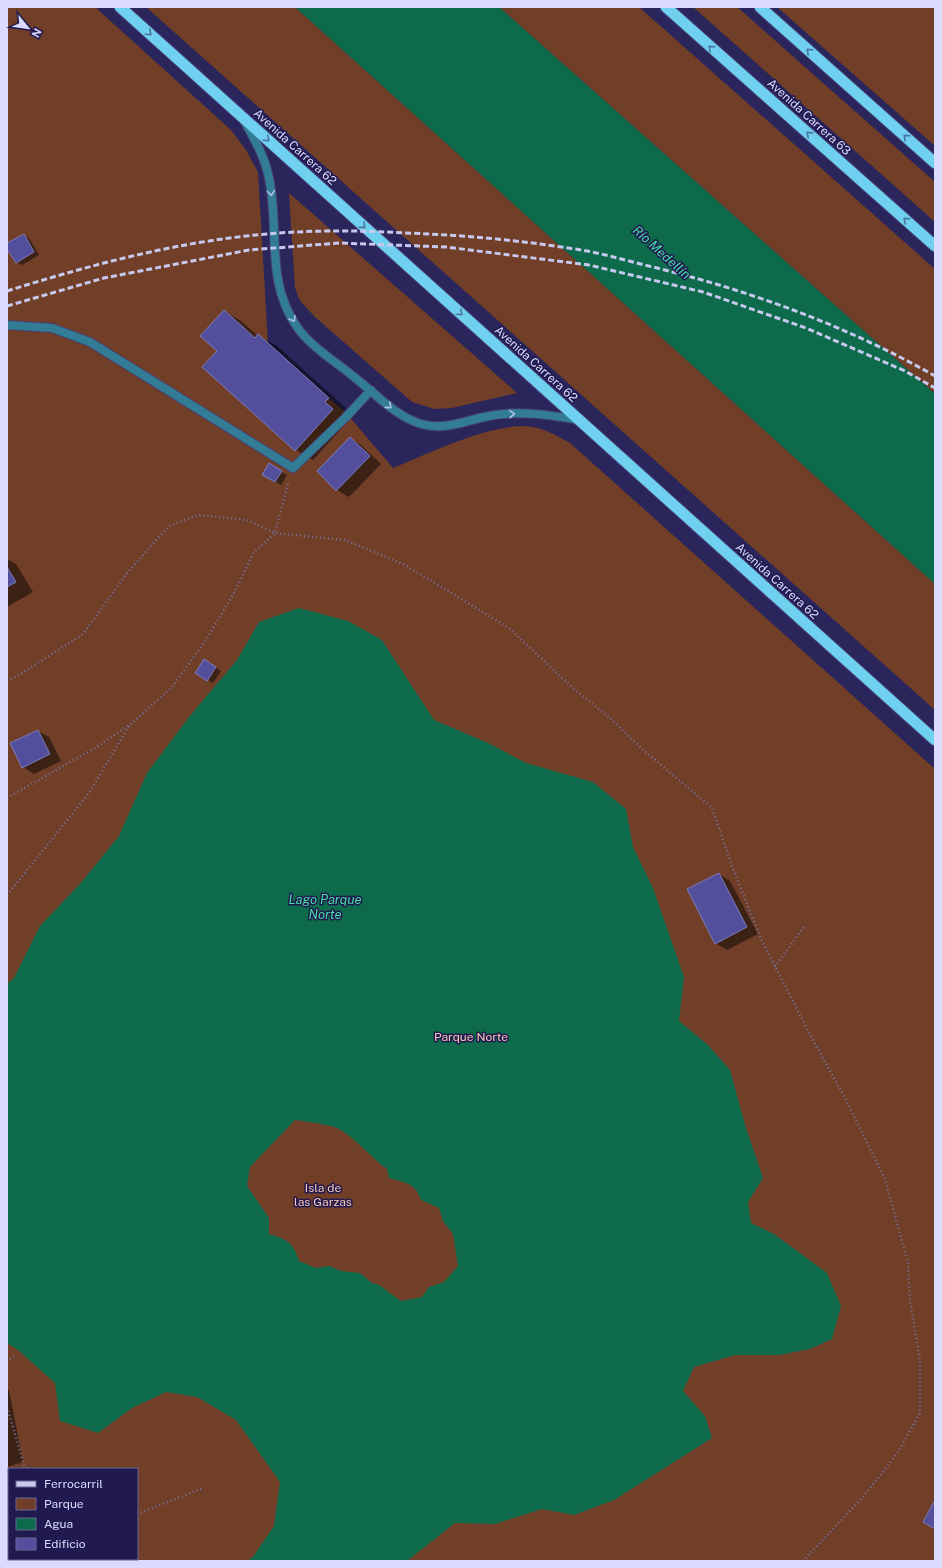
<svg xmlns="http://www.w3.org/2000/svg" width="942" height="1568" viewBox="0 0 942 1568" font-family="'Public Sans',sans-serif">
  <rect width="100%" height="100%" fill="#2a255b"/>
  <path fill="#713e28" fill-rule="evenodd" d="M7,7H95L231,130L246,150L258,172L268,343L348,415L393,468C430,453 484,426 524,426C540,426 556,435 570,443L935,769V1561H7ZM9,1469H137V1559H9Z
    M146,7H295L935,584V710Z
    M499,7H639L935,269V394Z
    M693,7H737L935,182V222Z
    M777,7H935V146Z
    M289,193L517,393L452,408L434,409L412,402L315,317L300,301L295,288Z"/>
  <path fill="#0d6b4b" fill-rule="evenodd" d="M295,7H499L935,394V584Z
    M299,608L348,621L382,640L434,720L488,743L526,763L593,782L626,809L633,847L653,888L684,977L679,1021L708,1045L730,1070L746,1128L763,1178L748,1202L751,1223L774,1234L827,1273L841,1306L832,1339L810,1349L779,1355H735L694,1367L683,1391L705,1416L712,1438L614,1500L574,1515L542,1509L495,1524L455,1523L407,1561H247L253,1557L274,1526L280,1482L236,1420L197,1397L166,1392L132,1408L98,1433L60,1421L55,1383L18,1350L7,1343V984L14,978L40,926L80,884L119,836L147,773L189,717L237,660L259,622ZM295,1120C304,1121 330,1125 337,1128C354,1136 371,1158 387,1169L389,1178C405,1183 415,1182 421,1200L439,1208L443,1221L453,1234L458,1266L444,1282L429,1287L422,1297L401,1301L379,1285L372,1283L360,1273L341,1271L329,1266L316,1268L299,1261C293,1242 288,1240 269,1234V1218L247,1186L250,1167Z"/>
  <path fill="#0007" d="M24,235L29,238L39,255L22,265L16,262L7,244Z
    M224,311L241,321L258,336L276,345L346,408L342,413L350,419L313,460L296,450L218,351Z
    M350,438L361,445L381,464L349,497L337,490L318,471Z
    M270,465L287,475L281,485L264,475Z
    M7,559L16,564L33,592L7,607Z
    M204,660L221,671L213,683L196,672Z
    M38,731L49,737L61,761L34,774L23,767Z
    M719,874L730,881L758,934L727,950L715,943Z
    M7,1389L9,1390L23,1462L7,1467Z"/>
  <path fill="#534f9c" stroke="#7c7cbb" d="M24,234L34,252L16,263L7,249V243Z
    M224,310L255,338L258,334L329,398L325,402L333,409L295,451L202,367L217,351L200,336Z
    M350,437L370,456L336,491L317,471Z
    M269,463L282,471L275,482L262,475Z
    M7,567L16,582L7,587Z
    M204,659L216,667L207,681L195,673Z
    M38,730L50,754L22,768L10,743Z
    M719,873L747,927L715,944L687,889Z
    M935,1500V1529L923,1522Z"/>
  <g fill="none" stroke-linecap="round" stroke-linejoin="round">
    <defs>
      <path id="service" d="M245,122C256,142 267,161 270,184C279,234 266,282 297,327C311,347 336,362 354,377C375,393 395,416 421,424C445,431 466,420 489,416C519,410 550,415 579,420
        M7,325L52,328L90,342L293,468L348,415L371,390"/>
      <path id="trunk" d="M120,7L935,740
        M666,7L935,246
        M760,7L935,163"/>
    </defs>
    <use href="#service" stroke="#464275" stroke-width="10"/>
    <use href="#trunk" stroke="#464275" stroke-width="13"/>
    <path stroke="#7674a2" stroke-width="2.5" stroke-dasharray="1 3" stroke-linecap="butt" d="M7,681L19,675L83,634L128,572L169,526L199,515L247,520L275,533L345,540L405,565L509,628L576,691L610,718L642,749L712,808L732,866L761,939L813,1040L846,1100L885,1179L908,1263L910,1301L920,1361V1413L897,1454L863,1497L803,1561
      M7,798L95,748L131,724L172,687L208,637L234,593L254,552L275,533L288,483
      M7,895L89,793L129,726
      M775,967L804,927
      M7,1362L16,1354
      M7,1407L24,1465L27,1469
      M137,1514L203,1488
      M18,1561L23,1559"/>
    <use href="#service" stroke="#327c95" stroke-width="8"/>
    <use href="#trunk" stroke="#70d0f0" stroke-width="11"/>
    <path stroke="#c8c9ee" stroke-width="3" stroke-dasharray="6 3" stroke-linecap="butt" d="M7,291C87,266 172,243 256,235C305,230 355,230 405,233C466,235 527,241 587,251C609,255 631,262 653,267C751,291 847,326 935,376
      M7,306L104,278L249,250L339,243L446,247L589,265L703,292L806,328L905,371L935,388"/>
  </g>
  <defs><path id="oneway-chevron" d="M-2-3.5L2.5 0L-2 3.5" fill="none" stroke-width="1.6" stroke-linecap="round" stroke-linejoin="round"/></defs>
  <g stroke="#4875a0">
    <use href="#oneway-chevron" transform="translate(149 33) rotate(42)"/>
    <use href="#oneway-chevron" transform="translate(711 48) rotate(-138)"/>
    <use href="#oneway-chevron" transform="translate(809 51) rotate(-138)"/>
    <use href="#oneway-chevron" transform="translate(809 134) rotate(-138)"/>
    <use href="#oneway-chevron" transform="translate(906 137) rotate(-138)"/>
    <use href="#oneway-chevron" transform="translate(267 139) rotate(42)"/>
    <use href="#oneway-chevron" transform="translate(906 220) rotate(-138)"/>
    <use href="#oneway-chevron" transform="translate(363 226) rotate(42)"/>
    <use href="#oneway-chevron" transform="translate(460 313) rotate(42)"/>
  </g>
  <g stroke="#b0c3e4">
    <use href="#oneway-chevron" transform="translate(271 193) rotate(85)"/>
    <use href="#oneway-chevron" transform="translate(293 319) rotate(59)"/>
    <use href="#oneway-chevron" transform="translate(389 406) rotate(40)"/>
    <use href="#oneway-chevron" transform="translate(512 414) rotate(-3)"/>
  </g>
  <g text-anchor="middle" stroke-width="3" stroke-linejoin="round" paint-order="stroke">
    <g font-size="12" fill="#dadbfe" stroke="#211a50">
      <text transform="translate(809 117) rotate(42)" y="4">Avenida Carrera 63</text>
      <text transform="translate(295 147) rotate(42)" y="4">Avenida Carrera 62</text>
      <text transform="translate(536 364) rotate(42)" y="4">Avenida Carrera 62</text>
      <text transform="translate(777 581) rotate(42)" y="4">Avenida Carrera 62</text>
    </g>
    <g font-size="12" fill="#f9c9b6" stroke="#211a50">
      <text x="471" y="1041">Parque Norte</text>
      <text x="323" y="1192">Isla de<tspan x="323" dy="14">las Garzas</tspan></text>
    </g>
    <g font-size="13" font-style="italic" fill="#46dca3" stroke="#211a50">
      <text transform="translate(662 252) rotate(42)" y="5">Río Medellín</text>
      <text x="325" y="904">Lago Parque<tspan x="325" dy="15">Norte</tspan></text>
    </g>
  </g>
  <rect width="942" height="1568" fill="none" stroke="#dadbfe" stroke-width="16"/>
  <rect x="8" y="1468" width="130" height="92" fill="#211a50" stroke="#6b6796"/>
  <rect x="16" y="1481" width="20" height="6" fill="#c8c9ee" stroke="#6b6796"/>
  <text x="44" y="1488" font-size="12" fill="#dadbfe">Ferrocarril</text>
  <rect x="16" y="1498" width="20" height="12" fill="#713e28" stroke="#6b6796"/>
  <text x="44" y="1508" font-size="12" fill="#dadbfe">Parque</text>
  <rect x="16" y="1518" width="20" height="12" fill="#0d6b4b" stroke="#6b6796"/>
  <text x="44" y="1528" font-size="12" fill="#dadbfe">Agua</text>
  <rect x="16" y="1538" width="20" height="12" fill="#534f9c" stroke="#6b6796"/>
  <text x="44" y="1548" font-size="12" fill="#dadbfe">Edificio</text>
  <g transform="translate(28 28) rotate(119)" stroke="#211a50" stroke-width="3" paint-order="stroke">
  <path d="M0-3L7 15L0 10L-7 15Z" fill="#dadbfe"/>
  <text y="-6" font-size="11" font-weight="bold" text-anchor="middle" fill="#dadbfe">N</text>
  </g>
</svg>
